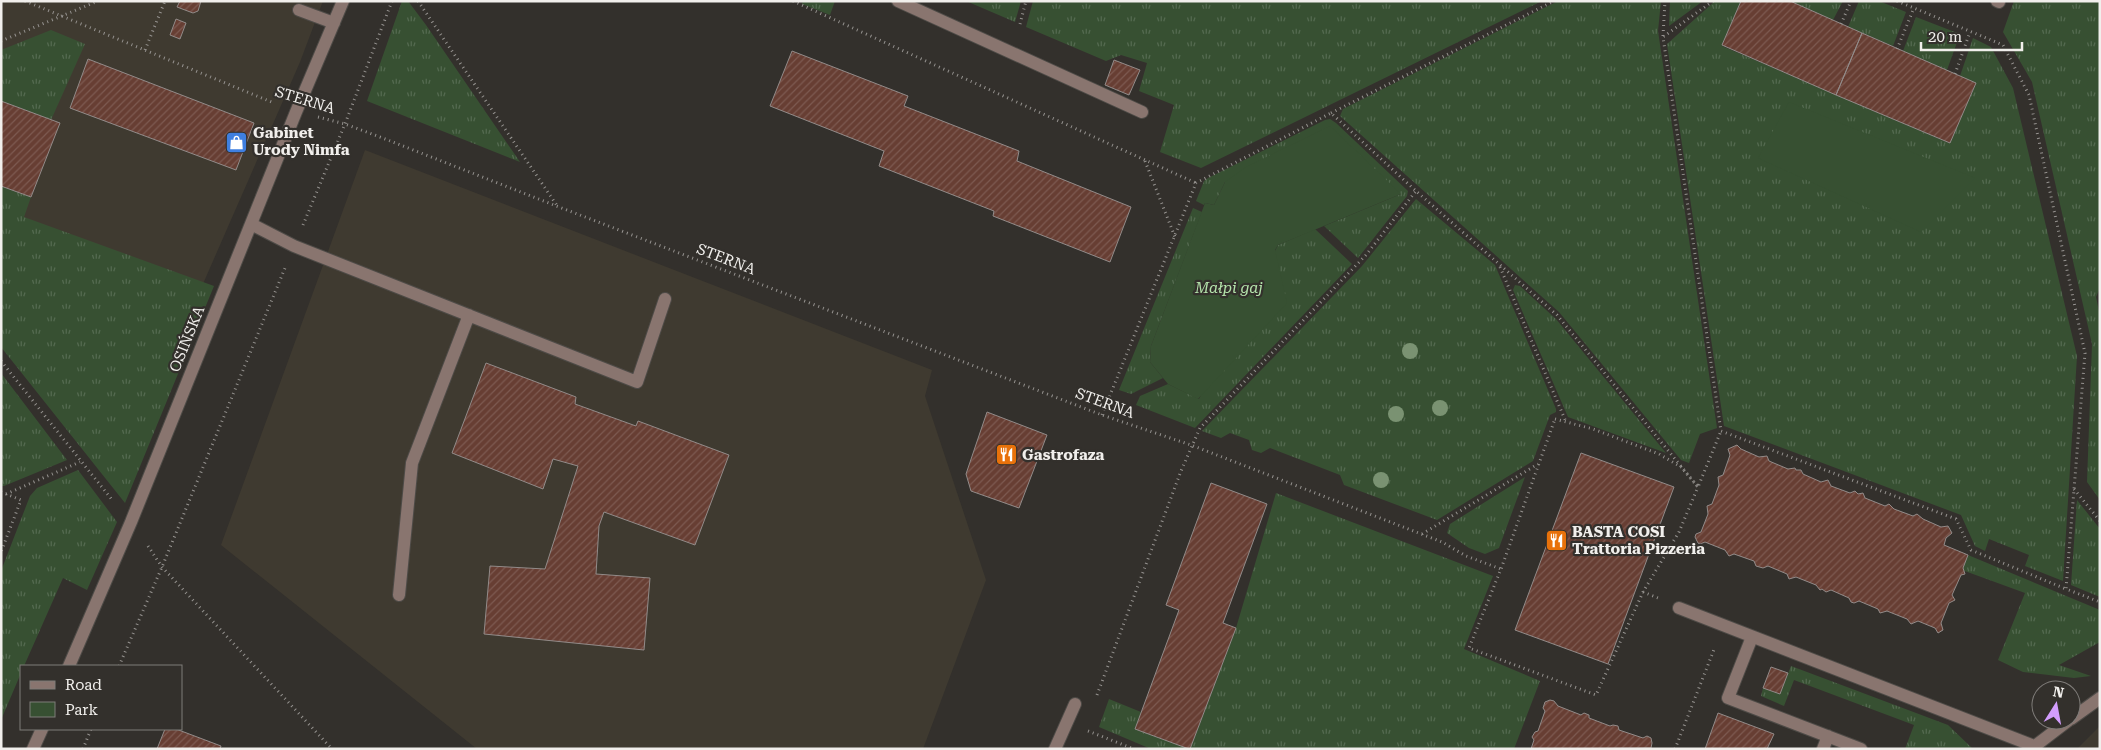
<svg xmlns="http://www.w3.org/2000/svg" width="2101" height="750" viewBox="0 0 2101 750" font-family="'Roboto Serif',serif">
  <defs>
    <pattern id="grass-tufts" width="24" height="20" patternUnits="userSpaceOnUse" patternTransform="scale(1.25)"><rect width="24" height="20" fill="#375032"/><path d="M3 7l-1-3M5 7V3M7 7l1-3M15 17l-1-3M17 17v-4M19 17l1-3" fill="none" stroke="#546a50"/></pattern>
    <pattern id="building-hatch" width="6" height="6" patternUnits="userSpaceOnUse" patternTransform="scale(1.25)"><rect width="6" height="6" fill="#673e33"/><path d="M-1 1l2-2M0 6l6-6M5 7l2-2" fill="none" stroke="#7d5a51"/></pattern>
  </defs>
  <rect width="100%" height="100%" fill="#33302c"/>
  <path fill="#3f3a30" d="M1,1H323L300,62L199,293L1,214Z
    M365,150L932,370L925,396L986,580L923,749H477L221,545Z
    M2100,726V749H2077Z"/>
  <path fill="url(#grass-tufts)" d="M402,1H408L426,25L520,162L367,101Z
    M803,1H835L830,15L802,4Z
    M966,1H1021L1015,22Z
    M1033,1H1542L1201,168L1160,152L1174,105L1139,91L1147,63L1121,55L1106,61L1026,27Z
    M1558,1H1661L1658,31L1717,428L1700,434L1689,463L1681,460L1559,312L1340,116L1343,109Z
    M1670,1H1703L1669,26Z
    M1715,1H1741L1722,46L1949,143L1976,84L1960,76L1973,38L1991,47L2013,88L2077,356L2063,581L2025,566L2029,555L1989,539L1985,551L1975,546L1961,515L1724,426L1667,44Z
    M1790,1H1843L1833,20Z
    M1859,1H1879L1906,12L1893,46L1848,27Z
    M2014,1H2100V288L2096,297L2100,316V500L2087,482L2092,344L2032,82L2003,32Z
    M1916,17L1960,34L1947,70L1903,51Z
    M51,30L85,44L51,120L1,101V50Z
    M1330,119L1336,123L1408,191L1407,196L1358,258L1324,226L1401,194L1225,182L1214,205L1205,203L1204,205L1196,201L1204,181L1208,178L1325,120Z
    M1,186L31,197L24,217L214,286L125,503L1,347Z
    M1416,199L1495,265L1556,409V412L1550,415L1533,461L1437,520L1344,485L1340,475L1270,448L1261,453L1252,450L1249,440L1230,433L1221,438L1202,431L1362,266Z
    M1193,208L1202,212L1151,346L1150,362L1163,378L1131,394L1119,390Z
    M1315,229L1352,264L1195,428L1136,405L1140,396L1168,384L1199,399L1278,245Z
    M1515,285L1520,286L1556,319L1666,453L1568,417L1513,290Z
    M1,373L67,460L4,486H1Z
    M78,470L117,522L87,590L63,578L24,666H21V673L1,720V571L30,496L37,488Z
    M1525,477L1499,548L1485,554L1469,548L1447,533L1450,524Z
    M1276,493L1493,576L1464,649L1540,681L1514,749H1190L1236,628Z
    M2077,500L2100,529V597L2071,585Z
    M1968,555L2100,610V642L2059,665L2091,676L2074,678L2023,672L1998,660L2025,593L1962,570Z
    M1791,666L1948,725L1973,749H1905L1914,725L1794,680L1784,706L1761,696L1763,688L1780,694Z
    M1109,699L1141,712L1135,729L1189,749H1151L1099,727Z"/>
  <path fill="#375032" d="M1789,102L1975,178L1921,232L1758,158Z
    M1330,126L1401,194L1278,245L1275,250L1287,303L1198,399L1168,384L1150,362L1151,346L1205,203L1214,205L1225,182L1246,167Z"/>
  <path fill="url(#building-hatch)" stroke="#928b89" d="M180,1H201L198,11L193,13L177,7Z
    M1741,1H1790L1862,33L1836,95L1722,45Z
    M176,19L186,23L180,39L170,35Z
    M1862,33L1976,83L1950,143L1836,95Z
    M792,51L908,96L904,106L1019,151L1017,161L1131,207L1110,262L993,216L994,211L879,166L884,151L770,106Z
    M88,59L254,123L236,170L70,108Z
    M1114,60L1140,70L1129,95L1105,85Z
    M1,101L60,123L31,197L1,186Z
    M486,363L576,397L575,404L636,426L638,421L729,455L695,545L604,512L599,526L596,574L650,578L644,650L484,634L490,566L545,569L578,466L553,459L543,489L452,453Z
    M987,412L1047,435L1019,508L971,491L966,474Z
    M1737,445L1741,449L1759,457L1767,456L1769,461L1788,469L1795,468L1796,470H1801L1803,474L1821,482L1828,480L1831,486L1850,493L1855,491L1858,494L1863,493L1865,498L1885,506L1889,504L1894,509L1913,516L1917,514L1923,519L1941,527L1948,526L1952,533L1946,538L1944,545L1968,555L1963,568L1965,574L1961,575L1952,595L1955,600L1949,603L1941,623L1943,630L1938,633L1935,628L1918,621L1911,624L1907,619L1887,611L1880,613L1878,609L1859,601L1854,603L1851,602L1849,598L1831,590L1826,592L1822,589L1820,590L1816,585L1796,577L1789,579L1787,574L1768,566L1763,568L1756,566L1754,561L1734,554L1729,556L1725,550L1705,542L1700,544L1698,543L1695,537L1696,534L1701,532L1708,514L1707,506L1712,504L1719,485L1718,477L1723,475L1730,455L1728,449Z
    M1581,453L1674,487L1608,664L1515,630Z
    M1211,483L1267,504L1223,623L1236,628L1190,749H1189L1135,729L1179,610L1166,605Z
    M1771,667L1788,673L1780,694L1763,688Z
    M1550,700L1554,701L1558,706L1581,715L1584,713L1589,715V718L1610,726L1613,725L1618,726L1619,730L1643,738L1647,736L1651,738L1652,743L1651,748L1531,749L1534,740L1532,737L1535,732L1538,731L1545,711L1543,708L1545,702Z
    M1718,713L1774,734L1767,749H1705Z
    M165,729H176L221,746L220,749H157Z"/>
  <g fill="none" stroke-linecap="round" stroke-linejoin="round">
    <defs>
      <path id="minor" d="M898,1L1142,112
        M1997,1L1999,2
        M299,10L334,23
        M251,224L294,246L637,382L665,299
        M399,595L412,463L469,315
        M1679,608L2034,746
        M1752,637L1728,698L1861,749
        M69,666L131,522L296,112L343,1
        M2071,719L2100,698
        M33,749L42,729
        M1055,749L1075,704
        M1823,749L1828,736
        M2031,749L2069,720"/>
    </defs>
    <use href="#minor" stroke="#4e4b47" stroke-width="14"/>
    <path stroke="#969390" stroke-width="3" stroke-dasharray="1 4" stroke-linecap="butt" d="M25,1L274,103
      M418,1L558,207
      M793,1L1196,183
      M1713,1L1663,37L1721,431L1956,519L1971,550L2066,589
      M1897,1L2003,45L2029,95L2085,353L2066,589L2100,602
      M1020,24L1026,1
      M1841,24L1851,1
      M1663,36L1665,1
      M1,41L98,1
      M1897,49L1914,8
      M145,50L165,1
      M1955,74L1970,32
      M1331,113L1554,1
      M318,117L345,124L380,137L559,207L1102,415L1191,445L1442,542L1466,556L1501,569
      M1145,161L1175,237
      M303,225L345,124L392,1
      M1500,267L1566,422
      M1,361L113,501
      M1102,415L1196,183L1331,113L1416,191L1557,315L1698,487L1721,431
      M1555,419L1593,429L1659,454L1681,467L1698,487L1679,532L1643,592L1596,695L1469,648L1501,569Z
      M2074,489L2100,521
      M1,492L21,500L1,552
      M6,494L80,462
      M1422,534L1538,464
      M148,546L162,567L332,749
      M1643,592L1658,598
      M119,666L162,567L285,268
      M1097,695L1181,471L1200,428L1366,255L1416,191
      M1088,731L1134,749
      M83,749L91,729
      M1675,749L1715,647"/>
    <use href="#minor" stroke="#89756f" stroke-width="12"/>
  </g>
  <g fill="#7a9272">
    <circle cx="1410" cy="351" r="8"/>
    <circle cx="1440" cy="408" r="8"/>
    <circle cx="1396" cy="414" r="8"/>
    <circle cx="1381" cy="480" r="8"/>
  </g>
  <defs>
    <symbol id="shop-square" viewBox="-11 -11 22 22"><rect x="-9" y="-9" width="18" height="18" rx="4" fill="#3f7fe0" stroke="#33302c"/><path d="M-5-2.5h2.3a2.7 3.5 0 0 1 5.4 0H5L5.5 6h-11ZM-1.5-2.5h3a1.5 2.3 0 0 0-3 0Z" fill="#fff"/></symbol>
    <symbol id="restaurant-square" viewBox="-11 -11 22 22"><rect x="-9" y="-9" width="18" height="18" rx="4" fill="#e8710a" stroke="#33302c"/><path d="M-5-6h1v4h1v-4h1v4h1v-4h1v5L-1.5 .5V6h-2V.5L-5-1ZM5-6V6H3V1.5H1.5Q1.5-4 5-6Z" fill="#fff"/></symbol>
  </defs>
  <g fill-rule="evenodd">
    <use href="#shop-square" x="224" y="130" width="25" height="25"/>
    <use href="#restaurant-square" x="994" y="442" width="25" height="25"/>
    <use href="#restaurant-square" x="1544" y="528" width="25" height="25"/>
  </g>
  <g text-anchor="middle" stroke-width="4.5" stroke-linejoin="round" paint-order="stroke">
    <g font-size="15" fill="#f1efec" stroke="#33302c">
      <text transform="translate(305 100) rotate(17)" y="5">STERNA</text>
      <text transform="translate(726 259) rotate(21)" y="5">STERNA</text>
      <text transform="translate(187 339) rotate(-68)" y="5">OSIŃSKA</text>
      <text transform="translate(1105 403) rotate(20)" y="5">STERNA</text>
    </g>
    <g font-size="15" font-weight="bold" fill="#f1efec" stroke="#33302c" text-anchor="start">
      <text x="253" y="138">Gabinet<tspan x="253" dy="17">Urody Nimfa</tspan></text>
      <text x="1022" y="460">Gastrofaza</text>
      <text x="1572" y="537">BASTA COSI<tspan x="1572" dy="17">Trattoria Pizzeria</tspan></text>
    </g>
    <g font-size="15" font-style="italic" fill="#b4e3ab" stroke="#33302c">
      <text x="1229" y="293">Małpi gaj</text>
    </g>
  </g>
  <rect width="2101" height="750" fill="none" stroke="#f1efec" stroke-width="5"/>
  <rect x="20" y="665" width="162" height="65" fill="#33302c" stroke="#7f7c79"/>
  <rect x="30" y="681" width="25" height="8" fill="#89756f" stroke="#7f7c79"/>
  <text x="65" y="690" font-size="15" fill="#f1efec">Road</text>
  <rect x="30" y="702" width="25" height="15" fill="#375032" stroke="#7f7c79"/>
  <text x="65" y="715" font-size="15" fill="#f1efec">Park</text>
  <g transform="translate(2056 705) rotate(11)"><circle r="24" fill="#33302c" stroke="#7f7c79"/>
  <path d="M0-4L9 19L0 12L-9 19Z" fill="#d29dfd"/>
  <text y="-8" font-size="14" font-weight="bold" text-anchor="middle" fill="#f1efec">N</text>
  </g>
  <path d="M1921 42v8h101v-8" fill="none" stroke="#f1efec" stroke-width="2.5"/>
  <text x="1928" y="42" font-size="15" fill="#f1efec" stroke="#33302c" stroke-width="4" paint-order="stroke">20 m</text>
</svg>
